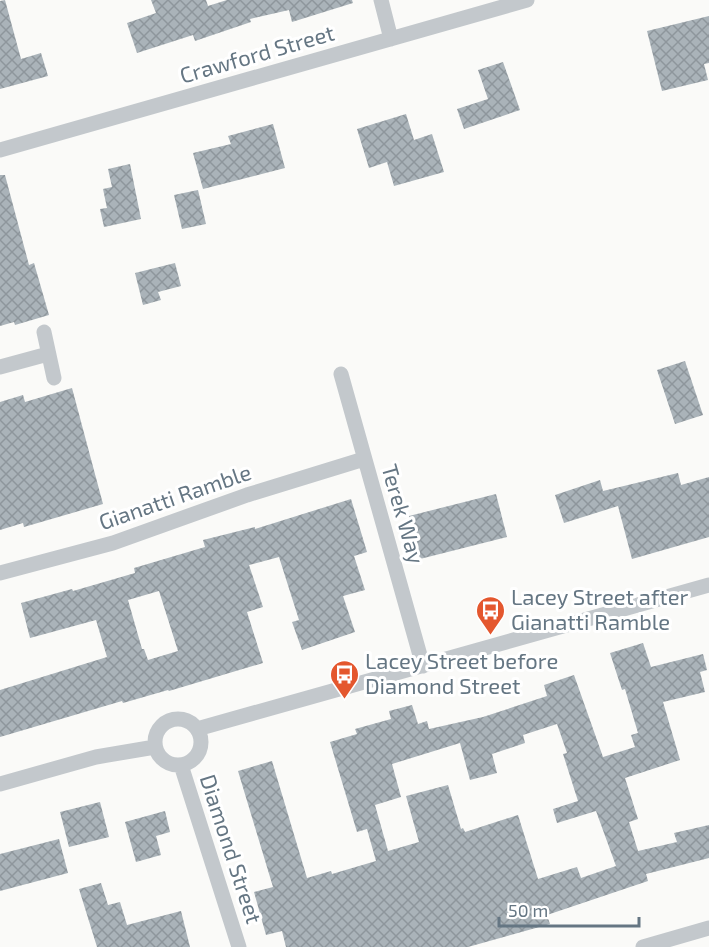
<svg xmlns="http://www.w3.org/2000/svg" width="709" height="947" viewBox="0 0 709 947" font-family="'Exo 2',sans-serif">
  <defs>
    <pattern id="building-cross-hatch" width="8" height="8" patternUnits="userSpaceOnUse" patternTransform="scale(1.5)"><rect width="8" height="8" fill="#aab3b9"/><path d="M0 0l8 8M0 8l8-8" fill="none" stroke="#8e969c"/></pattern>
  </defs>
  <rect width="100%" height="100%" fill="#fafaf8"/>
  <path fill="url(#building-cross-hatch)" fill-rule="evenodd" d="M5,0L21,59L41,53L48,76L0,89V1Z
    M151,0H206L208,6L227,0H352L353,3L292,22L289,10L250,19L251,22L195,41L193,35L137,53L127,23L156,13Z
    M709,16V63L704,64L708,80L662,91L647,31Z
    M503,62L520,110L464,129L457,109L488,99L478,70Z
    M406,114L414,140L432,134L444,172L394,186L387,162L369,168L357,129Z
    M273,124L285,168L203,189L193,153L231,144L228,136Z
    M130,164L141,219L104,227L100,209L107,208L103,189L112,187L108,169Z
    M0,175H5L29,265L34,263L49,315L15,325L14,322L0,326Z
    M198,190L206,224L182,229L174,195Z
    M175,263L181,286L158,292L161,300L143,305L135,273Z
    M685,361L703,415L675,424L657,370Z
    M72,388L103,504L24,527L23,523L0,530V402L23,395L25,402Z
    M678,473L681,485L709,477V537L632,559L618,506L564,523L555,495L600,480L603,491Z
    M496,494L507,537L420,559L409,516Z
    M351,499L367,552L354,556L365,590L343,596L355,632L302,650L292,622L299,620L279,557L249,565L263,607L247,612L263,663L169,691L168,690L123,703L122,701L0,737V690L107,657L96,620L30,638L21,603L72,589L73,591L135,573L134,568L205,547L203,540L255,527V529ZM159,591L178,651L148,660L144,649H142L128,600Z
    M643,643L651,667L703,654L707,670L700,672L705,692L663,702L680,760L625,778L638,819L629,822L638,851L677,842L674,833L709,825V858L646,874L648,881L547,915L550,924L468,947H286L282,931L266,935L254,892L273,887L238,771L272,761L307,878L331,871L332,874L376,861L367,829L357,832L330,742L357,734L355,729L391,719L389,711L412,705L418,724L427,721L429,729L483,717L547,696L544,685L574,675L603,757L635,747L631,735L638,733L625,689L622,690L610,653ZM557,724L567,753L563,754L578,801L553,809L557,823L596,811L616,866L581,878L577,867L538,879L518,815L465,832L463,828L461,829L448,785L406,796L419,842L388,851L375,805L401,797L392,764L460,743L470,780L497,773L492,754L525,743L523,735Z
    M100,802L109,837L69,847L60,812Z
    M165,811L170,832L156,836L161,855L136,862L125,822Z
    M59,839L68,873L0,891V854Z
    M101,883L108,905L120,902L127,925L181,911L190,947H97L79,889Z"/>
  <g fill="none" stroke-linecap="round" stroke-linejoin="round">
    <path stroke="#c3c8cc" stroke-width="15" d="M381,0L391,39
      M0,150L527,0
      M44,332L54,378
      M0,367L48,354
      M341,374L423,666
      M0,573L113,543L247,495L364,459
      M155 742a23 23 0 1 1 46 0a23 23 0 1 1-46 0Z
      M197,729L709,585
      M181,765L239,947
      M0,784L96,757L155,747
      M643,947L709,928"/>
  </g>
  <defs>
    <symbol id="bus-pin" viewBox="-11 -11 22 30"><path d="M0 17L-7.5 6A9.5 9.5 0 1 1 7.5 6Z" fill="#e4572e" stroke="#fff"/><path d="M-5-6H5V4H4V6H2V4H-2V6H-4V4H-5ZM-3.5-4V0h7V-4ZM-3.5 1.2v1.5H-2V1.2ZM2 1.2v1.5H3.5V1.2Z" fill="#fff"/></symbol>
  </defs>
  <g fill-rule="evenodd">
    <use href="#bus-pin" x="474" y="594" width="33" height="45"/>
    <use href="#bus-pin" x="328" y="658" width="33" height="45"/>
  </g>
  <g text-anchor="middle" stroke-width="6" stroke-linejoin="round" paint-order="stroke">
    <g font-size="22" fill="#657683" stroke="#fff">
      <text transform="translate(257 54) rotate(-16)" y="8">Crawford Street</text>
      <text transform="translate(175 497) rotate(-19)" y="8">Gianatti Ramble</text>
      <text transform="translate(403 514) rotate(74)" y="8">Terek Way</text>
      <text transform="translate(231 849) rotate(72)" y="8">Diamond Street</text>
    </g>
    <g font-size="22" fill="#657683" stroke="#fff" text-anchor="start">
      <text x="511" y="605">Lacey Street after<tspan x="511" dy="25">Gianatti Ramble</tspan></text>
      <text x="365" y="669">Lacey Street before<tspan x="365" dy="25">Diamond Street</tspan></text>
    </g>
  </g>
  <path d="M499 917v9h140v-9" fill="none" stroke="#657683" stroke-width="3"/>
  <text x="508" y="917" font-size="18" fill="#657683" stroke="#ffffff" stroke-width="4.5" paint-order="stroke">50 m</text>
</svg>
